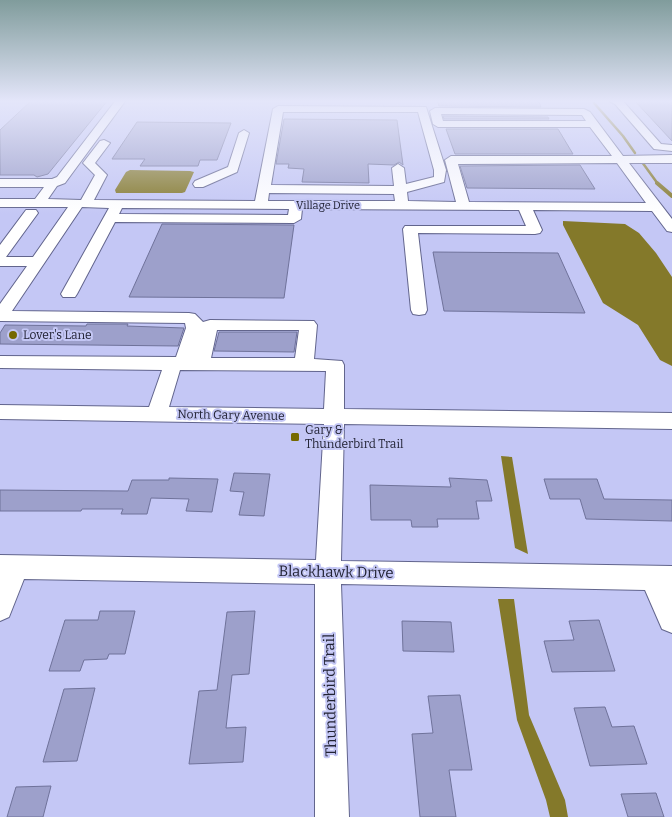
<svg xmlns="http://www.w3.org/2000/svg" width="672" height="817" viewBox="0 0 672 817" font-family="Bitter,serif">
  <rect width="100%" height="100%" fill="#c4c7f5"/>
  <path fill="#84792a" d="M130,170L190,171L194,172L185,192L182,193H116L115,190L126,172Z
    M563,221L625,224L639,233L656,253L672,277V366L660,360L638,325L603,303L563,225Z
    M501,456L512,457L528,554L515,548Z
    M498,599H514L529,715L565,800L568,817H550L546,800L517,720Z"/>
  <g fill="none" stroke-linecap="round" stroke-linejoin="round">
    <path stroke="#84792a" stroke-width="2.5" d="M594,103L623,136L635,153
      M642,162L658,184"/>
    <path stroke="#84792a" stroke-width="4" d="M657,183L672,196"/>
  </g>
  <path fill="#9da0cb" stroke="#6f729a" d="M32,100H108L48,174L37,177L34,175H0V130Z
    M437,100H538L541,107L439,106Z
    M634,100H672V141Z
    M443,116L548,117L549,119H444Z
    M284,119L397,120L403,165L399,162L394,165L368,164L369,183L302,182L304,169L288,168L289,164H276Z
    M137,122L231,123L217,160H200L198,166H140L145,159H112Z
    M446,129H558L573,154H455Z
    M580,165L595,189L467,188L460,166Z
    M162,224L294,225L284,298L129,297Z
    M433,252L558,253L585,313L444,311Z
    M87,324H128L127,326L184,328L178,346L0,344V333L5,325L86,326Z
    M219,332H297L294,352L214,351Z
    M234,473L270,474L264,516L239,515L244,492L230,491Z
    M169,478L218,479L212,512L186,511L189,499L151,498L147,514H121L123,509H82L81,511H0V490L128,491L132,480H169Z
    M449,478L487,480L492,501H476L479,519H437L438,527H412L411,520H371L370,485L451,487Z
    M544,479H597L604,499L672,500V521L586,519L580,499H550Z
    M100,611H135L125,654H109L107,659L84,660L80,671H49L65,620H98Z
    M255,611L249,674L232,675L226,728L246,727L243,762L189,764L199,691L217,690L227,612Z
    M599,620L615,671L552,672L544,641L574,640L569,621Z
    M402,621L451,622L454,652L403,651Z
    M95,688L77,761L43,762L64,689Z
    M460,695L472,770H449L456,817H420L412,734L433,733L428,696Z
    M605,707L612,727L634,726L647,764L590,766L574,708Z
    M51,786L43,817H7L16,787Z
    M656,793L664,817H628L621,794Z"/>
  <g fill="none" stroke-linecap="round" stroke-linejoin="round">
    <defs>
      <path id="minor" d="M116,100H126L65,183L57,186L48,199L81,200L95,175L83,163L100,141L104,140L110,143L95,163L107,175L94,200L255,201L273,109L278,106L426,107L446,170L444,182L407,192L408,201L456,202L445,160L451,156H612L590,127H438L433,124L430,111L435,108L584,109L590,112L623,156L672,155V163H629L672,219V232L667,231L652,211L533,210L542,230L540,233L535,234L418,233L427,310L425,314L419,315L413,314L411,310L403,229L405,226H526L519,210L302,209L301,219L294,223L115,222L77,294L75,297H63L61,294L109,208L82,207L12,311L189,313L195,314L203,322L210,320L314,321L317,325L314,359L342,361L344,365V409L672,413V429L344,424L341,561L672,566V633L662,629L645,590L341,584L349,817H315V584L24,579L9,617L0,621V555L316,560L324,424L0,419V405L149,407L162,370L0,368V356L176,357L186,328L185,323L0,321V304L27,266H0V245L26,210H36L38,213L6,257H33L68,207H0V199H35L44,187H0V179H52L57,177ZM283,112H418L434,170V177L406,184L404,168L398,164L392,168L394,186L271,185ZM441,114L582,115L586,121H443ZM617,163L646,203L469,202L458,164ZM269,193L394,194L395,201H268ZM122,208L289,209L288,215L119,214ZM217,330H299L295,358H211ZM180,370L326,371L324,409L169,407Z
        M607,100H622L661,144L672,145V151L654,149L615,104Z
        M244,130L249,133L237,172L203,187H195L193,184L195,181L228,167L239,133Z"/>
    </defs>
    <use href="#minor" stroke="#62658d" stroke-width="2"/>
    <use href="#minor" fill="#fff" fill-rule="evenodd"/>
  </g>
  <linearGradient id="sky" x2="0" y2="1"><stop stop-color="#809c9c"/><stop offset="0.47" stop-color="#e4e6fa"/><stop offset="1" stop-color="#e4e6fa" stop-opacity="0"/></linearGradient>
  <rect width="672" height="215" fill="url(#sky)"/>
  <g fill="#756900" stroke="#c4c7f5" stroke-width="2">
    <circle cx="13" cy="335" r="5"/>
    <rect x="290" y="432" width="10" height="10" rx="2.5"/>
  </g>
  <g text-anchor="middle" stroke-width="4" stroke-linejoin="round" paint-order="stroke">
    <g font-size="11" fill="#212233" stroke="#c4c7f5">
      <text x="328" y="209">Village Drive</text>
    </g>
    <g font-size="12" fill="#212233" stroke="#c4c7f5" text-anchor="start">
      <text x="23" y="339">Lover's Lane</text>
      <text x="305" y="434">Gary &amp;<tspan x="305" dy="14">Thunderbird Trail</tspan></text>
    </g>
    <g font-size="12" fill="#212233" stroke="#c4c7f5">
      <text transform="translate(231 415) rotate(1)" y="4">North Gary Avenue</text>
    </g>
    <g font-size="15" fill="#212233" stroke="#c4c7f5">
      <text transform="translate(336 572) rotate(1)" y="5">Blackhawk Drive</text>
      <text transform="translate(330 695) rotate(-91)" y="5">Thunderbird Trail</text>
    </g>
  </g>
</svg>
